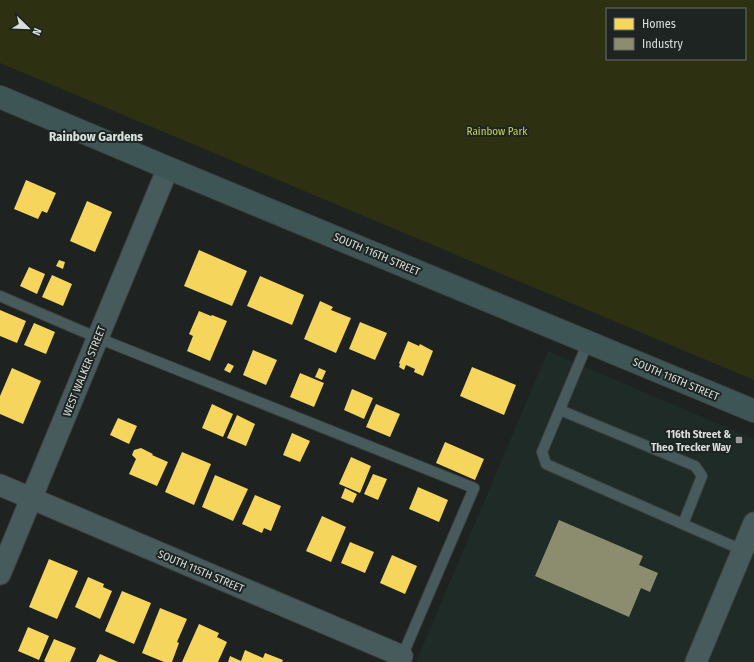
<svg xmlns="http://www.w3.org/2000/svg" width="754" height="662" viewBox="0 0 754 662" font-family="'Fira Sans Condensed',sans-serif">
  <rect width="100%" height="100%" fill="#1e2321"/>
  <path fill="#1e2b26" d="M548,351L754,439V662H416Z"/>
  <path fill="#2d3111" fill-rule="evenodd" d="M0,0H754V380L0,63ZM607,9H745V59H607Z"/>
  <path fill="#f6d55c" d="M26,180L56,193L47,213L42,211L38,219L14,209Z
    M87,201L112,212L95,252L70,241Z
    M199,250L247,271L232,306L184,286Z
    M59,260L65,262L63,269L56,266Z
    M29,267L45,274L37,294L20,286Z
    M52,275L72,284L63,306L42,297Z
    M260,276L304,295L292,325L247,306Z
    M320,301L333,307L331,310L351,318L336,353L304,339Z
    M0,310L26,321L17,343L0,336Z
    M199,311L211,316L212,315L227,321L210,361L187,351L193,336L189,334Z
    M360,322L387,333L375,360L349,349Z
    M34,323L55,332L46,354L24,345Z
    M408,341L419,346L420,344L433,351L423,376L414,372L415,369L406,365L404,370L399,367L400,364L399,363Z
    M253,350L277,360L266,385L243,375Z
    M228,363L234,366L230,373L224,370Z
    M472,367L516,385L504,415L460,396Z
    M12,368L41,381L23,424L0,414V396Z
    M319,368L326,371L322,380L315,377Z
    M300,373L324,383L314,407L290,397Z
    M352,389L373,398L364,419L344,410Z
    M212,404L233,414L223,437L202,428Z
    M376,404L400,414L390,437L366,427Z
    M237,415L255,424L246,446L227,438Z
    M118,418L137,426L129,444L110,435Z
    M292,433L310,441L300,462L283,455Z
    M445,442L484,459L475,480L436,463Z
    M141,448L153,454L152,455L168,462L157,486L129,474L136,459L132,455L134,450Z
    M182,452L211,464L194,505L165,492Z
    M351,457L371,466L360,493L339,484Z
    M373,474L387,479L378,500L364,494Z
    M215,475L248,489L233,521L202,507Z
    M418,487L448,500L439,522L409,509Z
    M345,488L357,494L353,503L341,498Z
    M255,495L281,506L271,531L264,528L262,533L242,524Z
    M322,516L346,527L331,562L306,551Z
    M350,542L374,552L365,573L341,563Z
    M392,555L417,566L405,594L380,583Z
    M49,559L78,571L57,619L29,607Z
    M88,577L104,584L103,587L112,591L100,619L75,607Z
    M122,591L151,603L134,644L105,631Z
    M160,608L187,619L177,642L179,643L172,662H164L142,653Z
    M199,624L219,633L217,637L227,642L218,662H182Z
    M28,627L49,636L39,660L18,651Z
    M54,639L76,648L70,662H46L44,661Z
    M245,650L263,658L265,653L283,660L282,662H228L230,656L241,661Z
    M100,654L118,662H96Z"/>
  <path fill="#8c8c6e" d="M559,520L643,556L639,565L658,573L650,592L641,588L629,617L535,576Z"/>
  <g fill="none" stroke-linecap="round" stroke-linejoin="round">
    <defs>
      <path id="lane" d="M0,296L98,338L474,488L401,659
        M588,342L542,452L546,464L742,550
        M560,410L695,466L702,476L683,524"/>
      <path id="street" d="M0,485L402,656
        M0,574L168,168
        M696,662L754,523"/>
      <path id="secondary" d="M0,97L168,168L754,411"/>
    </defs>
    <use href="#lane" stroke="#3d403f" stroke-width="12"/>
    <use href="#street" stroke="#3d403f" stroke-width="23"/>
    <use href="#secondary" stroke="#3d403f" stroke-width="24"/>
    <use href="#lane" stroke="#485b5c" stroke-width="10"/>
    <use href="#street" stroke="#485b5c" stroke-width="21"/>
    <use href="#secondary" stroke="#3e5556" stroke-width="22"/>
  </g>
  <rect fill="#989d9b" stroke="#1d2422" stroke-width="1.5" x="735" y="436" width="8" height="8" rx="2"/>
  <g text-anchor="middle" stroke-width="4" stroke-linejoin="round" paint-order="stroke">
    <g font-size="11" fill="#c5d44e" stroke="#1d2422">
      <text x="497" y="135">Rainbow Park</text>
    </g>
    <g font-size="11" fill="#d9dedc" stroke="#1d2422">
      <text transform="translate(377 254) rotate(23)" y="4">SOUTH 116TH STREET</text>
      <text transform="translate(84 371) rotate(-68)" y="4">WEST WALKER STREET</text>
      <text transform="translate(676 379) rotate(23)" y="4">SOUTH 116TH STREET</text>
      <text transform="translate(201 571) rotate(23)" y="4">SOUTH 115TH STREET</text>
    </g>
    <g font-size="11" font-weight="bold" fill="#d9dedc" stroke="#1d2422" text-anchor="end">
      <text x="731" y="438">116th Street &amp;<tspan x="731" dy="13">Theo Trecker Way</tspan></text>
    </g>
    <g font-size="13" font-weight="bold" fill="#d9e2df" stroke="#1d2422">
      <text x="96" y="141">Rainbow Gardens</text>
    </g>
  </g>
  <rect x="606" y="8" width="140" height="52" fill="#1d2422" stroke="#686e6c"/>
  <rect x="614" y="18" width="20" height="12" fill="#f6d55c" stroke="#686e6c"/>
  <text x="642" y="28" font-size="12" fill="#d9dedc">Homes</text>
  <rect x="614" y="38" width="20" height="12" fill="#8c8c6e" stroke="#686e6c"/>
  <text x="642" y="48" font-size="12" fill="#d9dedc">Industry</text>
  <g transform="translate(28 28) rotate(113)" stroke="#1d2422" stroke-width="3" paint-order="stroke">
  <path d="M0-3L7 15L0 10L-7 15Z" fill="#d9dedc"/>
  <text y="-6" font-size="11" font-weight="bold" text-anchor="middle" fill="#d9dedc">N</text>
  </g>
</svg>
